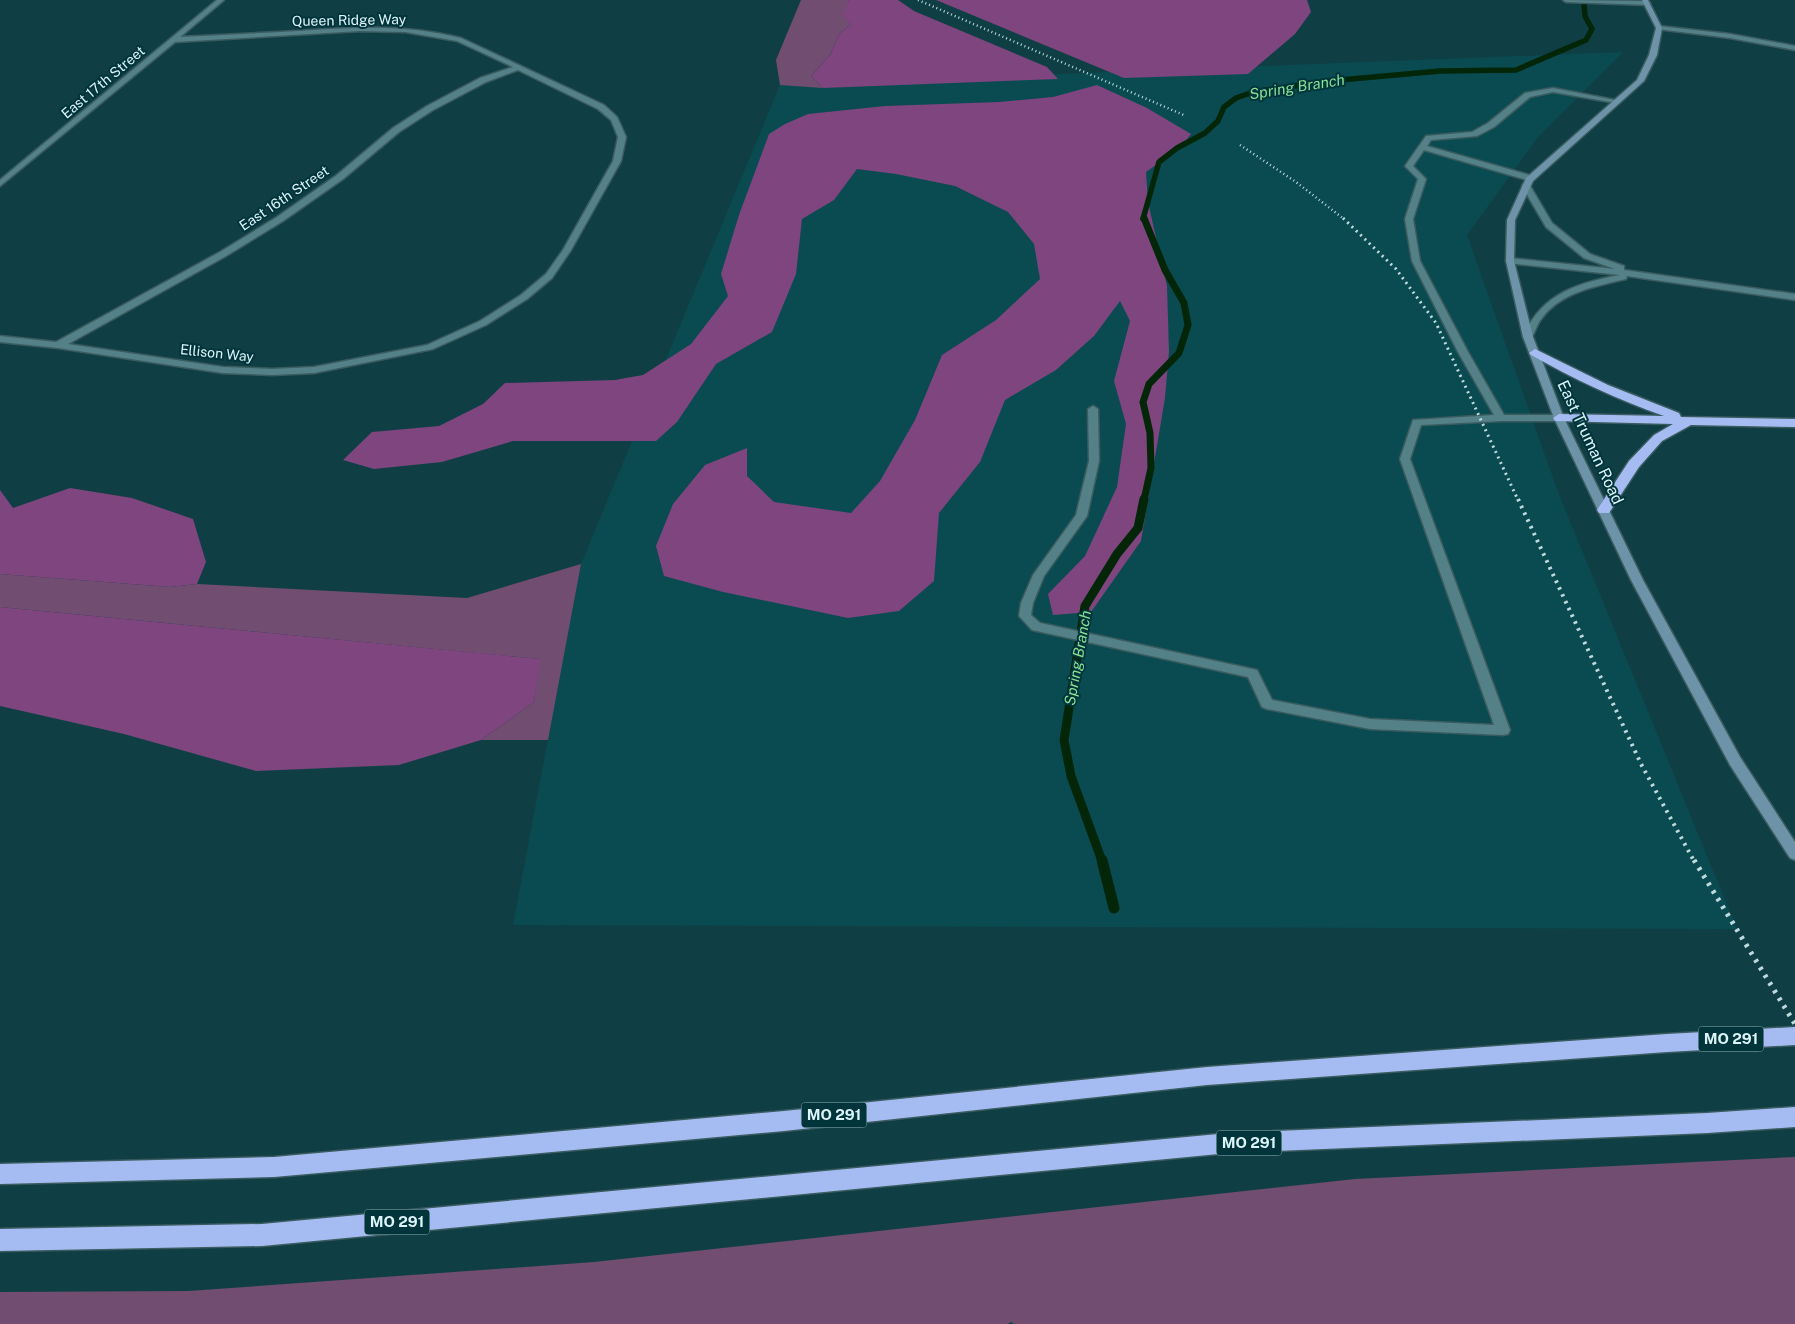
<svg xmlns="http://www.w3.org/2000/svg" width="1795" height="1324" viewBox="0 0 1795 1324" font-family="'Public Sans',sans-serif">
  <rect width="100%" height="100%" fill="#0f3f45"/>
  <path fill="#0a4b52" d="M1623,52L1538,137L1467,235L1558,492L1737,929L513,925L581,564L780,85Z"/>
  <path fill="#724d72" d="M801,0H849L844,15L851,25L840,33L830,55L811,76L823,88L780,85L776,60Z
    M581,564L548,740H481L534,702L539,659L0,607V574L170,587L197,584L467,598Z
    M1795,1157V1324H1014L1011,1322L1008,1324H0V1292L188,1291L594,1262L1355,1179Z"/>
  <path fill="#7e457e" d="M849,0H898L914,11L1047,67L1058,79L823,88L811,76L830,55L840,33L851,25L843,15Z
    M936,0H1307L1311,12L1295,34L1248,74L1124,78Z
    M1097,85L1147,108L1191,134L1180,148L1146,172L1148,202L1167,286L1169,352L1165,398L1141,541L1091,612L1053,615L1048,594L1085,556L1117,487L1126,424L1114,381L1130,321L1120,301L1094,336L1056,370L1005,400L980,462L939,513L934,581L899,611L848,618L723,592L664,576L656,546L673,504L705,465L747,448V476L774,502L851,513L880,481L915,420L942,355L996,320L1040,279L1034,244L1008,212L955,186L896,174L857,169L834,200L802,219L796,274L772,332L716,364L677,422L656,441H513L442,462L374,469L343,460L372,432L439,426L483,404L505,383L615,380L643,375L691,344L728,296L721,274L739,215L769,134L785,124L808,114L885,106L999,102L1053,97Z
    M70,488L132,498L193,519L206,562L197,584L170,587L0,574V490L13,508Z
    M0,607L540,659L534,702L481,740L399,765L256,771L124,734L0,706Z"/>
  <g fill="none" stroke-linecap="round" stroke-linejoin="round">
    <path stroke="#032609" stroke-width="5.5" d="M1143,219L1159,162L1177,148L1205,133L1218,121L1224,107L1236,98L1253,92L1329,81L1440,71L1516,70L1586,40L1592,29L1585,16L1584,5"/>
    <path stroke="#032609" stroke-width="7" d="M1144,218L1165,270L1184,303L1188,325L1179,353L1149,384L1143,402L1150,433L1151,468L1144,500"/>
    <path stroke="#032609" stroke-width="9" d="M1102,861L1071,776L1064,740L1085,606L1117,554L1138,528L1144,499"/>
    <path stroke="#032609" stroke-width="11" d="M1102,860L1114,908"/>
    <defs>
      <path id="lane" d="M1659,26L1730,34L1795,46V50L1730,38L1657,29L1656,28Z
        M1553,88L1620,101L1616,103L1553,92L1530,97L1494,127L1477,136L1431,140L1427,146L1533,176V180H1527L1424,150L1413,166L1426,179L1413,219L1420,261L1468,352L1504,415H1559L1564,418L1559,421H1501L1421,425L1410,459L1510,730L1508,734L1503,735L1370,729L1267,709L1262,707L1248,677L1032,630L1019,616L1021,603L1033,575L1076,515L1089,461L1088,409L1093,406L1098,409L1099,461L1087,516L1044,576L1033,603L1031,615L1040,623L1257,670L1272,700L1370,719L1494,725L1400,459L1413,420L1494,415L1458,352L1412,261L1405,219L1418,179L1405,166L1426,136L1472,132L1488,123L1525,93Z
        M1523,184H1529L1552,223L1590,254L1624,266V270L1795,294V300L1627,276L1626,279C1597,286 1561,292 1542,318C1537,324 1535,332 1531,339H1525L1523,337C1541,294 1577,283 1620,275L1507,263L1506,261L1510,258L1615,269L1584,258L1546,227L1522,186Z"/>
      <path id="street" d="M217,0H224L180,37C220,35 259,33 298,31C354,27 407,24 461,38L604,105L617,117L626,137L621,161L571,250L552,278L527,299L486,325L433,349L314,373L272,375L223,373L58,348L0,342V336L56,342L220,252L277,217L337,175L393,128L427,106L480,78L513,67L457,41L405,32L360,31L175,42L0,186V180ZM518,70L598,109L611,120L618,137L613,161L563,250L546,274L521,295L480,321L427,345L314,367L272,369L223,367L68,344L226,256L283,221L343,179L399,132L433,110L486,82Z
        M1563,0L1647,1L1650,3L1647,5L1566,2Z"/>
      <path id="secondary" d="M1642,0H1648L1662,28L1657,55L1644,81L1533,181L1515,220L1514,261L1533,337L1564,418L1643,580L1740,757L1795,842V860L1790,858L1730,765L1631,580L1554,418L1523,337L1506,261L1507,220L1526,178L1637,80L1649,55L1656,28Z"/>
      <path id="highway" d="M1535,349L1608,385L1679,413L1681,417L1795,419V427L1691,425L1662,441L1639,467L1609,513H1599L1597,510L1629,461L1654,435L1673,424L1555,421L1553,418L1559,414L1664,416C1618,400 1574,379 1531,355L1529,353Z
        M1795,1027V1045L1667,1052L1207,1085L784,1131L274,1177L0,1184V1164L274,1157L784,1111L1207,1067L1667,1034Z
        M1795,1107V1127L1707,1133L1229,1153L262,1246L0,1251V1229L262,1224L1229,1133L1707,1113Z"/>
    </defs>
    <use href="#lane" stroke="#3a5b5f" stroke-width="3"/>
    <use href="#street" stroke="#3a5b5f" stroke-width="3"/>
    <use href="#secondary" stroke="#3a5b5f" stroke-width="3"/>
    <use href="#highway" stroke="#3a5b5f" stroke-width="3"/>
    <use href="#lane" fill="#548188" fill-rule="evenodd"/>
    <use href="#street" fill="#548188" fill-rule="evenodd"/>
    <use href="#secondary" fill="#6c93a8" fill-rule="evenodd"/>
    <use href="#highway" fill="#a5bcf2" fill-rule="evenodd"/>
    <path stroke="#bedade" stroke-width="2.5" stroke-dasharray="1 3" stroke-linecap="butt" d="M918,0L1186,116
      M1240,145L1296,182L1344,219"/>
    <path stroke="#bedade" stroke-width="3" stroke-dasharray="2 4" stroke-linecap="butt" d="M1343,218L1396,269L1436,323L1518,500"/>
    <path stroke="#bedade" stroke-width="4" stroke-dasharray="2.5 5" stroke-linecap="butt" d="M1518,499L1641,764L1694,861"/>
    <path stroke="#bedade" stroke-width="5" stroke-dasharray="3 6" stroke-linecap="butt" d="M1694,860L1795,1024"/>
  </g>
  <g text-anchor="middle" stroke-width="4" stroke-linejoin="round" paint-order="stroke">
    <g font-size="14" fill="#dcf4f8" stroke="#01353b">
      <text transform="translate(349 20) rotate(-1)" y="5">Queen Ridge Way</text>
      <text transform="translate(103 82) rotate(-40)" y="5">East 17th Street</text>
      <text transform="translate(284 198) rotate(-34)" y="5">East 16th Street</text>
      <text transform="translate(217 353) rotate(6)" y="5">Ellison Way</text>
    </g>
    <g font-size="15" font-style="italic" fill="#88e292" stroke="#01353b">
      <text transform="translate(1297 87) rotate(-9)" y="5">Spring Branch</text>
      <text transform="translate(1078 658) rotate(-80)" y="5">Spring Branch</text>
    </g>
    <g fill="#01353b" stroke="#9abbbf" stroke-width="1">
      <rect x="1698.5" y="1026.5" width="65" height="25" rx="4"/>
      <rect x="801.5" y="1102.5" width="65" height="25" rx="4"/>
      <rect x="1216.5" y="1130.5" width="65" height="25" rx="4"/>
      <rect x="364.5" y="1209.5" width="65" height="25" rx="4"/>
    </g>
    <g font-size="15" font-weight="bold" fill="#dcf4f8">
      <text x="1731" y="1044">MO 291</text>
      <text x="834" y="1120">MO 291</text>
      <text x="1249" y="1148">MO 291</text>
      <text x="397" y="1227">MO 291</text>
    </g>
    <g font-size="16" fill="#dcf4f8" stroke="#01353b">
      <text transform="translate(1591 442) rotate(65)" y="6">East Truman Road</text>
    </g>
  </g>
</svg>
